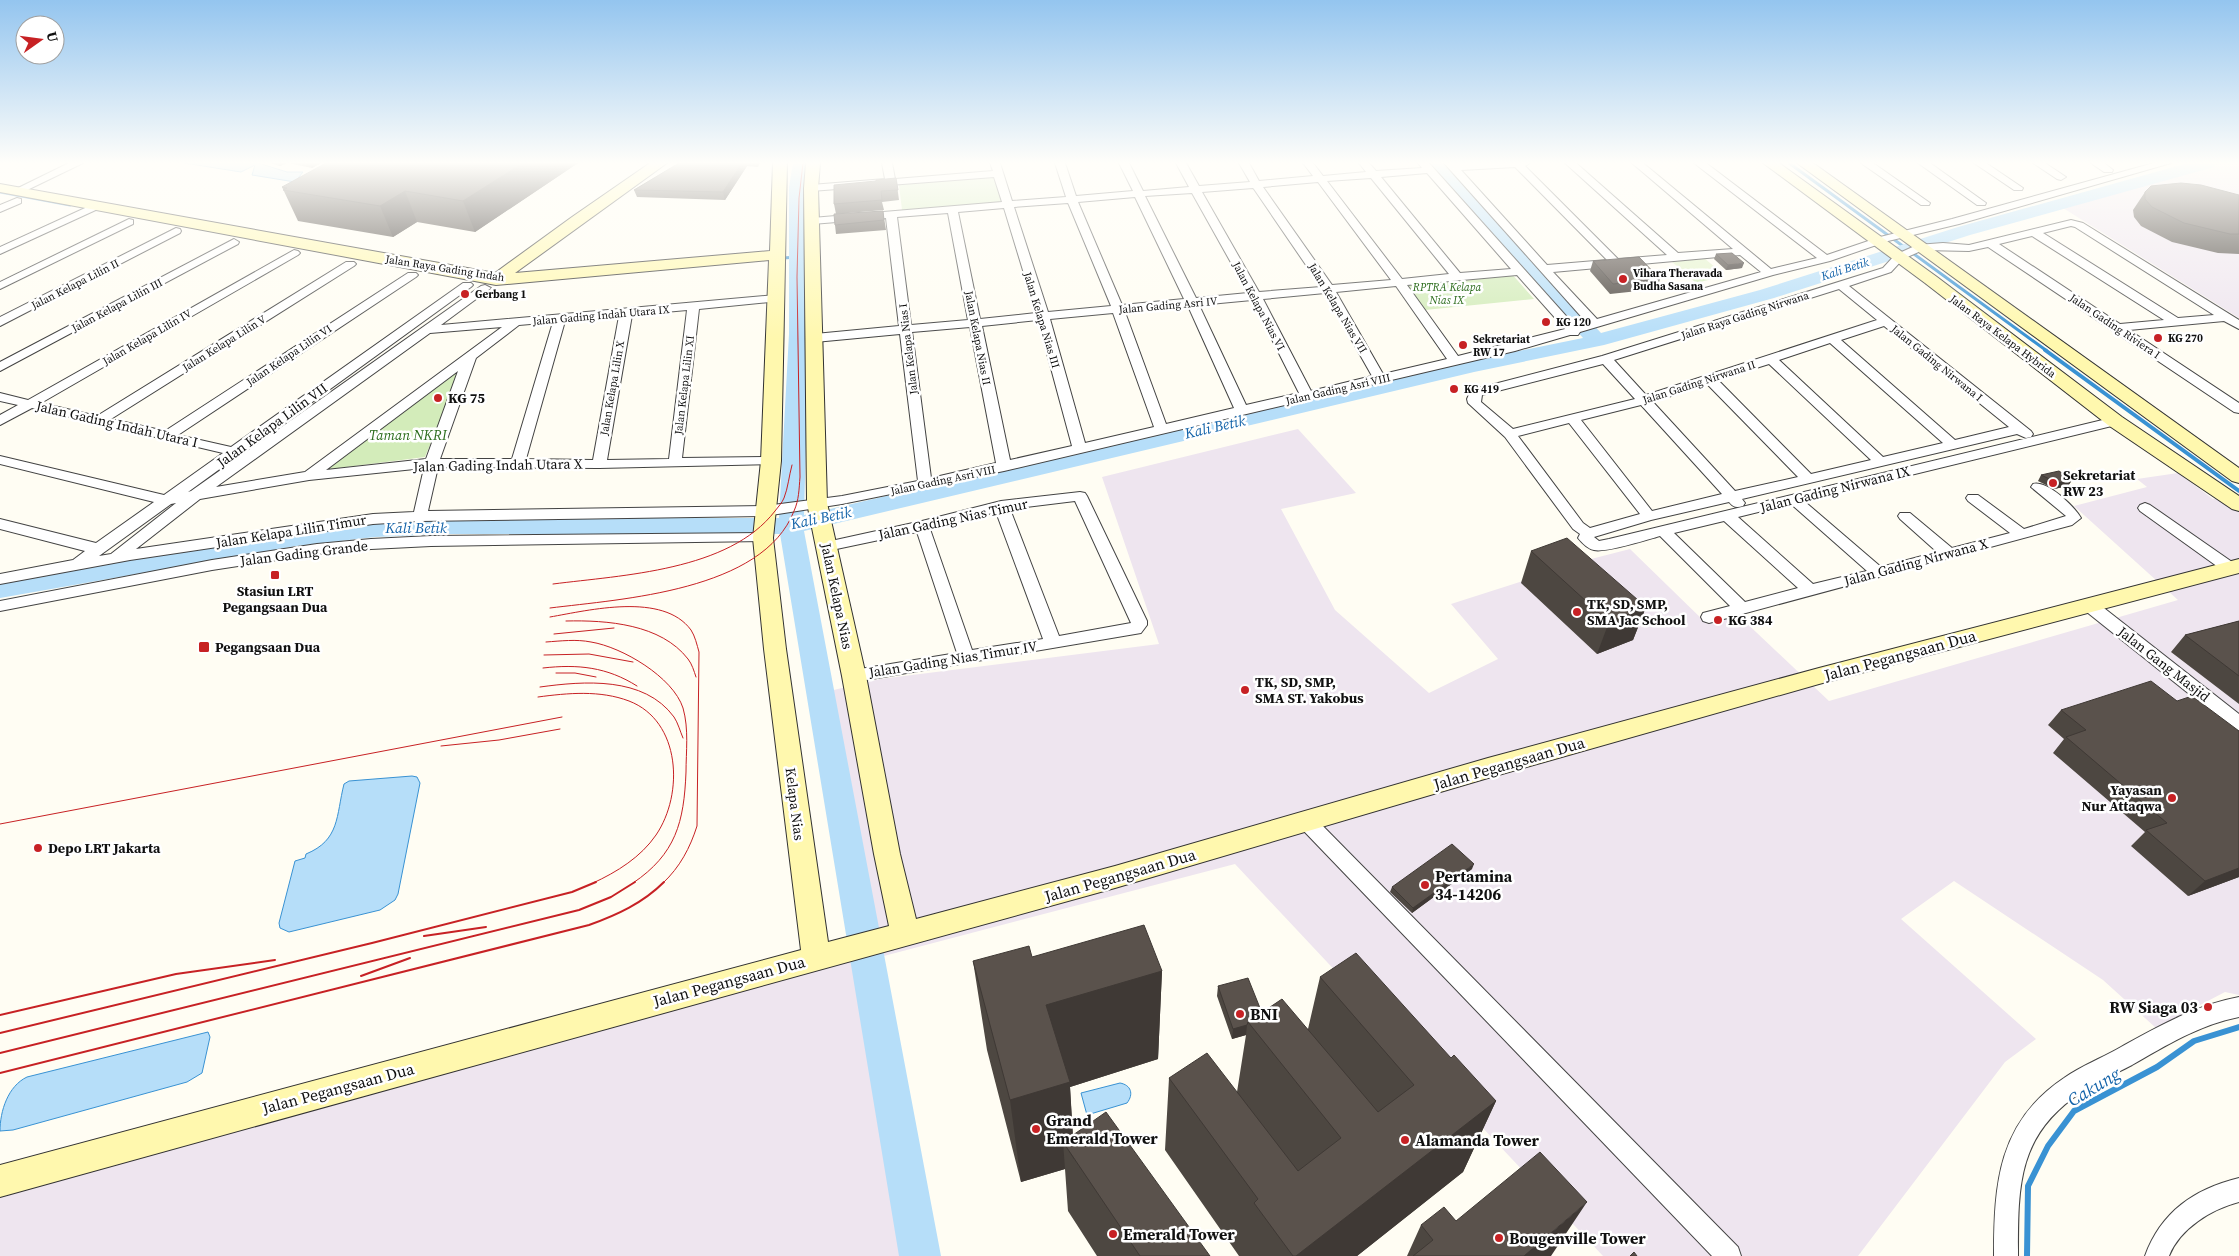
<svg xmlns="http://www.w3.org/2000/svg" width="2239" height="1256" viewBox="0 0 2239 1256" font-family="'Source Serif 4',serif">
  <rect width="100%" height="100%" fill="#fffdf3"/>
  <path fill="#eee5ef" d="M2213,163H2239V318L2063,208Z
    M1298,429L1356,493L1281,509L1335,610L1429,693L1498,659L1451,604L1595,558L1630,549L1707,624L1738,615L1829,701L2178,600L2074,506L2147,487L2137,479L2178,473L2213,499L2239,495V995L2225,992L2156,1028L2103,980L1954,881L1901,919L2036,1039L2005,1062L1858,1256H1603L1235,864L880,957L938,1256H0V1177L871,942L821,693L880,679L1159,644L1102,477Z"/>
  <path fill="#d3ecba" d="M996,177L1002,202L902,210L899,185Z
    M1717,269L1720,277L1696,283L1686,274Z
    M1511,273L1534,299L1425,310L1405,284Z
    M463,365L425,457L323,470Z"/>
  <path fill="#e5f3cd" d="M1704,258L1716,268L1685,272L1672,262Z"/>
  <path fill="#b6def9" stroke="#3992d3" d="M184,163H258L287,172H303L295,182L252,175L255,165L241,172Z
    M412,776L417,777L420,783L398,894L395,900L380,910L289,932L280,928L279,923L295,861L305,858L306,854C340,840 336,816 344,784L349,781Z
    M208,1032L210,1037L202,1073L187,1082L13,1130L0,1131C0,1111 8,1086 27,1077Z
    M1120,1083C1131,1085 1134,1094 1127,1103L1087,1115L1081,1093Z"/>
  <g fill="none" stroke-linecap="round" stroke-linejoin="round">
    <path stroke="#3992d3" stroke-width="3" d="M1789,163L2047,351
      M0,192L70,205
      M782,258L799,257"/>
    <path stroke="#3992d3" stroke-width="4" d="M2045,350L2239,491"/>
    <path stroke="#3992d3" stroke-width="6" d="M2027,1256L2028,1186L2048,1146L2074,1111L2157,1067L2194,1041L2239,1027"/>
    <path fill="#b6def9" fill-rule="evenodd" d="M793,163H809L807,187L809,334L804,515L1474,360L1583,338L1430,163H1447L1601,333L1760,290L1958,227L2188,163H2216L2214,167L1970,235L1774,298L1604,345L1474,372L804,531L941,1256H899L780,534H447L375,537L296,546L0,598V580L296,530L375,521L447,518H779L789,334V187Z"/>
    <defs>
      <path id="street" d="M69,163H83L21,193H13L12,191Z
        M882,163H892L895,179L993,171L990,163H1000L1012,201L1066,197L1055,163H1065L1076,196L1133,191L1119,163H1129L1143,191L1189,187L1176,163H1186L1199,186L1250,182L1239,163H1249L1259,181L1313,176L1303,163H1313L1323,176L1366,172L1359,163H1369L1376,171L1422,168L1418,163H1429L1575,326L1586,322L1444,163H1530L1525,166L1618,259L1667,255L1565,163H1576L1678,253L1733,249L1632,163H1643L1771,269L1817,258L1694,163H1706L1827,255L1880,237L1952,219L2154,163H2171L1959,224L1888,241L1830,261L1773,275L1580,332L1578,335H1570L1515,351L1004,471L842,504L765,516L420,521L373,524L130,560L0,584V574L73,560L85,551L0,529V519L96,543L154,502L0,464V456L164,495L223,453L32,408L0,425V415L18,405L0,401V393L28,400L294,250L298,251L300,253L298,255L41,403L97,416L346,262H354L356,264L354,266L111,419L165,431L408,273H416L418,275L416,277L178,435L231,447L463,283H471L473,285L471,287L188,492L191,491L481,286L485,285L491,288L441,325L776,295L780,297L782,299L780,301L699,309L682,458L771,457L778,461L776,464L599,468L438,467L428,511L765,506L842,496L918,481L900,334L815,342L809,338L815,334L899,326L886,218L812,224L807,221L812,218L1002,202L994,177L811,191L806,188L811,185L885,179ZM1515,167L1607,260L1547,265L1461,170ZM1427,173L1511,269L1460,273L1381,177ZM1371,178L1449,274L1402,279L1327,181ZM1318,182L1391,280L1332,285L1263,187ZM1253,188L1254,189L1321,287L1259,292L1202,192ZM1192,193L1248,293L1196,298L1145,196ZM1135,197L1184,299L1122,305L1078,202ZM1068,203L1069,205L1111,306L1048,312L1014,207ZM1004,208L1036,313L980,319L958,212ZM948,213L968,320L911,325L897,217ZM1740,255L1761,272L1597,319L1553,272ZM1517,275L1565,329L1458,356L1407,285ZM1396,286L1447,359L1383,374L1336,292ZM1325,293L1372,376L1311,391L1263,299ZM1252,300L1299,393L1246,405L1199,305ZM1188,306L1234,408L1166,424L1125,312ZM687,310L669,459L607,460L632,315ZM1113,313L1154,427L1085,443L1050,319ZM619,316L593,460L526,459L565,321ZM1038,320L1072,446L1010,460L982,326ZM553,322L512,459H440L476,358L519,325ZM502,327L305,472L216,487L430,333ZM970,327L996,463L931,478L912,332ZM458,371L426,459L326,470ZM424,468L414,512L373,514L136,549L200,499L309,480ZM176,503L111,554L99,556L171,504Z
        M1861,163H1873L1930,203L1929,205H1921Z
        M1918,163H1930L1986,203L1985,205H1977Z
        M1974,163H1986L2023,188L2022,190H2014Z
        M2033,163H2045L2066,177L2061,180L2057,179Z
        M2091,163H2104L2113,170L2112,172H2104Z
        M17,198L21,199V203L0,212V205Z
        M96,203L101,206L100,208L0,254V247Z
        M129,219L133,220V224L0,289V282Z
        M2071,220L2083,223L2239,320V329L2224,321L2129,330L2239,403V413L2234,412L1988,247L1969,251L1923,250L1903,259L1891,272L1849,286L2031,431L2033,434L2031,437L2026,438L2017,434L1742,499L1745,503L1743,506C1736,508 1733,507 1729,502L1651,520L1594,537L1599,541L1609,539L2115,417L2120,418L2122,421L2120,424L1804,501L1881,567L1937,552L1900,519L1898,516L1900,513H1910L1952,548L2010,533L1968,501L1966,498L1968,495H1978L2024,529L2066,516L2031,487L2033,484C2047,480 2074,506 2081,518L2072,525L1709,623L1703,621L1701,617L1703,613L1730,606L1660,536C1646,540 1606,553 1594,550C1588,549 1582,543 1578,538L1580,534L1573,529L1505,437L1468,403L1467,399L1471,390L1602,356L1883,268L1895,255L1917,245L1943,243L1969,245ZM2071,226L2075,227L2214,315L2178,318L2043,233ZM2032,236L2164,320L2120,324L1999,244ZM1839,289L1877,320L1646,395L1614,360ZM1884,326L2009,427L1955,440L1841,340ZM1830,343L1943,443L1883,457L1779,360ZM1603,364L1635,399L1513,429L1481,402L1482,395ZM1769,364L1871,460L1811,474L1718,380ZM1707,384L1798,477L1735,491L1653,402ZM1641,405L1722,494L1652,511L1581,420ZM1569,423L1640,514L1590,528L1583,523L1518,436ZM1791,504L1867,571L1813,584L1738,517ZM1724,521L1798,588L1745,602L1674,533Z
        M176,228L180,229L181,231L180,233L0,326V317Z
        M234,239L239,242L238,244L0,371V362Z
        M1080,492L1085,493L1087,496L1147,621V625L1141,633L854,682L848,680L846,676L848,672L854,670L957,653L917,532L827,551L822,549L819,546L822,543L922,521L1001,501ZM1075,501L1131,623L1059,636L1010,509ZM996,512L1043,639L972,650L930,529Z
        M2145,503L2150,505L2235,564L2238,568L2235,572H2225L2140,511L2138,508L2140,505Z
        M763,533L768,535L771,538L768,541L431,546L371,549L317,554L212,570L0,611V601L212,560L317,544L371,539L431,536Z
        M2089,600L2095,601L2239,714V731L2233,729L2083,609L2081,605L2083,601Z
        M1306,813L1313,816L1738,1247L1741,1256H1712L1299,826L1297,821L1299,816Z
        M2239,997V1017C2199,1025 2167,1045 2132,1065C2115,1074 2097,1081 2082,1092C2017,1134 2018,1186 2018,1256H1994C1994,1184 1998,1122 2064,1078C2081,1066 2102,1058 2121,1047C2159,1026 2196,1005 2239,997Z
        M2239,1178V1202C2212,1209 2180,1228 2169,1256H2145C2161,1212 2194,1189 2239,1178Z"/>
      <path id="secondary" d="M650,163H667L515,273L770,251L773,163H787L781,461L773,538L786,649L828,942L889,926L874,854L842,676L807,503L804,188L806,163H820L818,188L827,503L866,676L900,854L916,919L1115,866L1488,758L1819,668L2239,559V573L1819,684L1488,778L1115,888L0,1197V1165L801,950L764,649L753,538L761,461L769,260L496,285L0,192V184L495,273L572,217Z
        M1763,163H1779L1937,277L2122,417L2239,496V511L2232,509L2108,425L1925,283Z
        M1797,163H1813L2239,468V483L2232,481Z"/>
    </defs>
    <use href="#street" stroke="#434343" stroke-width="2"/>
    <use href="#secondary" stroke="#323232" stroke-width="2"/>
    <use href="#street" fill="#fff" fill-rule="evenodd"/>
    <use href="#secondary" fill="#fff8ae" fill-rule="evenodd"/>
    <path stroke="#c72124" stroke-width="1" d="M553,584C623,575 729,571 775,511C778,507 782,503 784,498C788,488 789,476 792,465
      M550,608C622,599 763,591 794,511C799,500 799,489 800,477L797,277L799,198L803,163
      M550,617C590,610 663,592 691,630C695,636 697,645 699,652L697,826C690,848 680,867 663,883
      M566,621C607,620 661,624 688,659C692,664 694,671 696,677
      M554,634L614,628
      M546,642C561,641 576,639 591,642C622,647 673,677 683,708C689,729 686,752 686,772C684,822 676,854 633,883
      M544,655L589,654L633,662
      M543,668C578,664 607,667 637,686
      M556,673H575L596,677
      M540,687C584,681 644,676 674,717C678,723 680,731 683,738
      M538,697C568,693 600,690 629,701C681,721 684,794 656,835C641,857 617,872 593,883
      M441,746L499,740L560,729
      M0,824L562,717"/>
    <path stroke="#c72124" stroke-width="2" d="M424,936L486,927
      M361,976L410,958
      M0,1015L176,974L275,960
      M0,1033L372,943L572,892L596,882
      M0,1053L579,910L611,897L635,882
      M0,1073L589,925C617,915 643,903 664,882"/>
  </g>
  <path fill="#4d4741" d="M270,163H287L280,166Z
    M288,163H321L312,168Z
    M578,163L475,232L417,222L393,237L298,221L282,187Z
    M679,163H760L758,167L747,166L725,200L637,197L634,190Z
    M896,178L899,200L882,202L884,210L836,214L834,204L876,181Z
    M2145,192L2239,195V254L2218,253L2172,242L2141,226L2134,217L2133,210Z
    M883,211L886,230L836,234L835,225Z
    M1716,254L1742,268L1726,270L1714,259Z
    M1593,261L1660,279L1657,289L1610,294L1590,271Z
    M2041,475L2072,480L2068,486L2054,489L2038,481Z
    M1531,551L1646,607L1633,640L1597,654L1521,583Z
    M2239,621V704L2171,652L2185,635Z
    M2177,701L2239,731V877L2188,896L2131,846L2145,832L2053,753L2064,739L2048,725L2061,710Z
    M1472,869L1412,913L1390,892L1392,887Z
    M1032,957L1162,971L1158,1059L1070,1087L1073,1135L1210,1256H1097L1068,1211L1065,1169L1021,1182L987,1050L973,961Z
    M1320,977L1451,1058L1496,1101L1463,1172L1357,1256H1239L1165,1150L1169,1078L1237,1092L1246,1035L1232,1039L1217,996L1218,986L1262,1013L1308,1029Z
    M1456,1221L1551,1256H1407L1421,1225Z"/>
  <path fill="#3f3935" d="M279,163H287L280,166Z
    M310,163H321L312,168Z
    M523,163H578L475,232L463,201Z
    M742,163H746L747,166L725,200L723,192Z
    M405,191L417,222L393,237L380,206Z
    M1744,263L1742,268L1726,270L1728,265Z
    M2072,480L2068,486L2054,489L2058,483Z
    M1646,607L1633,640L1597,654L1609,622Z
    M1474,864L1472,869L1412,913L1413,908Z
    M2239,868V877L2188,896L2205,881Z
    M1162,971L1158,1059L1070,1087L1074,1159L1063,1142L1065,1169L1021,1182L1010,1100L1046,1005Z
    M1247,1025L1246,1035L1232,1039L1233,1029Z
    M1496,1101L1463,1172L1357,1256H1296Z
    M1587,1202L1551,1256H1524Z"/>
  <path fill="#5a524c" stroke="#3f3935" d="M326,163H523L463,201L405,191L380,206L283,190L287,188L282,187Z
    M679,163H742L723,192L634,190Z
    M896,178L898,190L881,191L882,200L834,204V185L876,181V180Z
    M2181,183L2201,185L2239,195V234H2230L2184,223L2152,207L2145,199V192L2151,186Z
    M883,211L884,220L835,225L834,214Z
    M1732,253L1744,263L1728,265L1716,254Z
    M1639,257L1660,279L1613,284L1593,261Z
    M2059,471L2072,480L2058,483L2041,475Z
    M1567,538L1646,607L1609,622L1531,551Z
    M2239,621V676L2185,635Z
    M2151,681L2177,701L2192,696L2239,731V868L2205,881L2146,830L2167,823L2066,737L2086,730L2061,710Z
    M1452,844L1474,864L1413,908L1392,887Z
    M1144,925L1162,971L1046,1005L1070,1082L1010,1100L973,961L1029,946L1032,957Z
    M1356,953L1451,1058L1454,1055L1496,1101L1296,1256H1293L1254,1203L1258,1199L1169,1078L1207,1053L1298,1171L1341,1138L1248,1022L1282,999L1378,1112L1414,1085L1320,977Z
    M1248,978L1262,1013L1248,1022L1247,1025L1233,1029L1218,986Z
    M1106,1112L1210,1256H1140L1063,1142Z
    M1540,1152L1587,1202L1524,1256H1413L1433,1240L1421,1225L1444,1207L1456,1221Z
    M1634,1252L1637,1256H1630Z"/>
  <linearGradient id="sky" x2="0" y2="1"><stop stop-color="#94c5ef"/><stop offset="0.48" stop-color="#fffefa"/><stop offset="1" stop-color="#fffefa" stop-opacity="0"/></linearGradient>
  <rect width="2239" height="339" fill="url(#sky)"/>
  <g fill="#c72124" stroke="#fff" stroke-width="2">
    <circle cx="1623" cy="279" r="5"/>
    <circle cx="465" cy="294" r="5"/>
    <circle cx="1546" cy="322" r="5"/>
    <circle cx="2158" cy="338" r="5"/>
    <circle cx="1463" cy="345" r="5"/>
    <circle cx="1454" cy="389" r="5"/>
    <circle cx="438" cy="398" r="5"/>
    <circle cx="2053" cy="483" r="5"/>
    <rect x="270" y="570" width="10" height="10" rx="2.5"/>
    <circle cx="1577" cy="612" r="5"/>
    <circle cx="1718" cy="620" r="5"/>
    <rect x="198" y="641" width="12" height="12" rx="2.5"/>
    <circle cx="1245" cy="690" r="5"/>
    <circle cx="2172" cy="798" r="5"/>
    <circle cx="38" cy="848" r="5"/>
    <circle cx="1425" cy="885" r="5"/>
    <circle cx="2208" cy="1007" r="5"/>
    <circle cx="1240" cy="1014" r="5"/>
    <circle cx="1036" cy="1129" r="5"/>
    <circle cx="1405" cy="1140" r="5"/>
    <circle cx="1113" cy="1234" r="5"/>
    <circle cx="1499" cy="1238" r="5"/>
  </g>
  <g text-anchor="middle" stroke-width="5" stroke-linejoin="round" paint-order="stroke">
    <g font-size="11" fill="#101010" stroke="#fff">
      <text transform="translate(445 268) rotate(9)" y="4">Jalan Raya Gading Indah</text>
      <text transform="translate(75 284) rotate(-27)" y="4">Jalan Kelapa Lilin II</text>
      <text transform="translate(117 305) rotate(-28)" y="4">Jalan Kelapa Lilin III</text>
      <text transform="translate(1168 305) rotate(-5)" y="4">Jalan Gading Asri IV</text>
      <text transform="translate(1259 306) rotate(62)" y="4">Jalan Kelapa Nias VI</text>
      <text transform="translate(1338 308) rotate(59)" y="4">Jalan Kelapa Nias VII</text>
      <text transform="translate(601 315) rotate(-5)" y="4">Jalan Gading Indah Utara IX</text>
      <text transform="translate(1745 315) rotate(-18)" y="4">Jalan Raya Gading Nirwana</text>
      <text transform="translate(1042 320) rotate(73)" y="4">Jalan Kelapa Nias III</text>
      <text transform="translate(2115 326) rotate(34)" y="4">Jalan Gading Riviera I</text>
      <text transform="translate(2003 336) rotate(37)" y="4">Jalan Raya Kelapa Hybrida</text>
      <text transform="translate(147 337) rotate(-30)" y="4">Jalan Kelapa Lilin IV</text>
      <text transform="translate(978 338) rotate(79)" y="4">Jalan Kelapa Nias II</text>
      <text transform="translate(224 343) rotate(-32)" y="4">Jalan Kelapa Lilin V</text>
      <text transform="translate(908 349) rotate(-97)" y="4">Jalan Kelapa Nias I</text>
      <text transform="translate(289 355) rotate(-34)" y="4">Jalan Kelapa Lilin VI</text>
      <text transform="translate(1937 363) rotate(39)" y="4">Jalan Gading Nirwana I</text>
      <text transform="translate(1699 382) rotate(-18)" y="4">Jalan Gading Nirwana II</text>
      <text transform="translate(684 385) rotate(-83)" y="4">Jalan Kelapa Lilin XI</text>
      <text transform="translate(612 388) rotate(-80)" y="4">Jalan Kelapa Lilin X</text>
      <text transform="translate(1338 389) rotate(-13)" y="4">Jalan Gading Asri VIII</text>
      <text transform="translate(943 480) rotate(-12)" y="4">Jalan Gading Asri VIII</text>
    </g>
    <g font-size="11" font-weight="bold" fill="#101010" stroke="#fff" text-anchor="start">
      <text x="1633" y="277">Vihara Theravada<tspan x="1633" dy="13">Budha Sasana</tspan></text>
      <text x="475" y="298">Gerbang 1</text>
      <text x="1556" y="326">KG 120</text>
      <text x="2168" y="342">KG 270</text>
      <text x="1473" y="343">Sekretariat<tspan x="1473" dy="13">RW 17</tspan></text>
      <text x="1464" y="393">KG 419</text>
    </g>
    <g font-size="11" font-style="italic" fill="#2b6c1c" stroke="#fff">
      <text x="1447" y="291">RPTRA Kelapa<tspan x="1447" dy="13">Nias IX</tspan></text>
    </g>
    <g font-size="12" font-style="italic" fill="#1363a9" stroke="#fff">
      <text transform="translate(1845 269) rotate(-18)" y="4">Kali Betik</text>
    </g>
    <g font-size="14" font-weight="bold" fill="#101010" stroke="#fff" text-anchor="start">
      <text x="448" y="403">KG 75</text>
      <text x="2063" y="480">Sekretariat<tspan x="2063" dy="16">RW 23</tspan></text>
      <text x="275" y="596" text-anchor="middle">Stasiun LRT<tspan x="275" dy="16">Pegangsaan Dua</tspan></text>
      <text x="1587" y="609">TK, SD, SMP,<tspan x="1587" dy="16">SMA Jac School</tspan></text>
      <text x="1728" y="625">KG 384</text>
      <text x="215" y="652">Pegangsaan Dua</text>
      <text x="1255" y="687">TK, SD, SMP,<tspan x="1255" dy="16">SMA ST. Yakobus</tspan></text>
      <text x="2162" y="795" text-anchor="end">Yayasan<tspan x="2162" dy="16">Nur Attaqwa</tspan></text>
      <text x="48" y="853">Depo LRT Jakarta</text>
    </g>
    <g font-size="14" fill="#101010" stroke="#fff">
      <text transform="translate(117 424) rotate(13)" y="5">Jalan Gading Indah Utara I</text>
      <text transform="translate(272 425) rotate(-36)" y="5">Jalan Kelapa Lilin VII</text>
      <text transform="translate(498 465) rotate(-1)" y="5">Jalan Gading Indah Utara X</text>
      <text transform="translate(1835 489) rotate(-14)" y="5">Jalan Gading Nirwana IX</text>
      <text transform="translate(953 519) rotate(-12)" y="5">Jalan Gading Nias Timur</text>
      <text transform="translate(291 531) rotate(-9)" y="5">Jalan Kelapa Lilin Timur</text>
      <text transform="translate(304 553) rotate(-7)" y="5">Jalan Gading Grande</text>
      <text transform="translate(1916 562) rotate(-15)" y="5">Jalan Gading Nirwana X</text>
      <text transform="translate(837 596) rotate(78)" y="5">Jalan Kelapa Nias</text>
      <text transform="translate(953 659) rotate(-9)" y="5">Jalan Gading Nias Timur IV</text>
      <text transform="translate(2164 664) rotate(38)" y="5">Jalan Gang Masjid</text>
      <text transform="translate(795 804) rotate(83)" y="5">Kelapa Nias</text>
    </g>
    <g font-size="14" font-style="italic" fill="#2b6c1c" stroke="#fff">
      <text x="408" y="440">Taman NKRI</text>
    </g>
    <g font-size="15" font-style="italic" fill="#1363a9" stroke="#fff">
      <text transform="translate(1215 427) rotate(-13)" y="5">Kali Betik</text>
      <text transform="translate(821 518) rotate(-12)" y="5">Kali Betik</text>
      <text x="416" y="533">Kali Betik</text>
    </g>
    <g font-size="16" fill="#101010" stroke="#fff">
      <text transform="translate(1900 655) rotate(-15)" y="6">Jalan Pegangsaan Dua</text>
      <text transform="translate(1509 763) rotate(-16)" y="6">Jalan Pegangsaan Dua</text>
      <text transform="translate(1120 875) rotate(-16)" y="6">Jalan Pegangsaan Dua</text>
      <text transform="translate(729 981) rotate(-15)" y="6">Jalan Pegangsaan Dua</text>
      <text transform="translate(338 1088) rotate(-15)" y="6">Jalan Pegangsaan Dua</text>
    </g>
    <g font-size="16" font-weight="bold" fill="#101010" stroke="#fff" text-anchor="start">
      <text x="1435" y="882">Pertamina<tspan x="1435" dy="18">34-14206</tspan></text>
      <text x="2198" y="1013" text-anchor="end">RW Siaga 03</text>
      <text x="1250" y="1020">BNI</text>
      <text x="1046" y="1126">Grand<tspan x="1046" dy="18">Emerald Tower</tspan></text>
      <text x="1415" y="1146">Alamanda Tower</text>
      <text x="1123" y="1240">Emerald Tower</text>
      <text x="1509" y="1244">Bougenville Tower</text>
    </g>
    <g font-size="18" font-style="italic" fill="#1363a9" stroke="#fff">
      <text transform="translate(2094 1087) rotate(-31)" y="6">Cakung</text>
    </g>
  </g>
  <g transform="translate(40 40) rotate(76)"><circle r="24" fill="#ffffff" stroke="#9f9f9f"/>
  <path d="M0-4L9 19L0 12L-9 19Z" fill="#c72124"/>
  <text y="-8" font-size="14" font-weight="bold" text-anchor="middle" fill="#101010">U</text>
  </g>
</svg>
